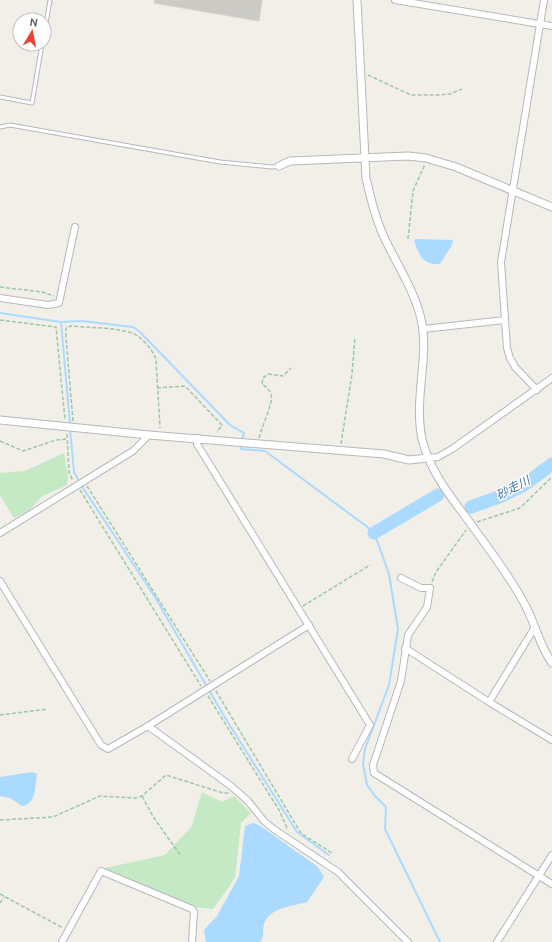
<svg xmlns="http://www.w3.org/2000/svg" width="552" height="942" viewBox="0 0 552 942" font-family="Ubuntu,'Noto Sans JP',sans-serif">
  <rect width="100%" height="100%" fill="#f1efe8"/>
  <path fill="#c5e8c5" d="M64,453L68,476L67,485L41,497L28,512L14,518L0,495V473L25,471Z
    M202,792L222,802L234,796L251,813L241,823L235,878L213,909L195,907L101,869L165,855L192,826Z"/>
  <path fill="#aadaff" d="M416,239L453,240L452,245L441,262L439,264C423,265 419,255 414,241Z
    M32,772L37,774C35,786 37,804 22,806L10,798L0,796V777Z
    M253,823L259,825L318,867L324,877L307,902C292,906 269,908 264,924C262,931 265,936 260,942H206L204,930L217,916L239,876L245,826Z"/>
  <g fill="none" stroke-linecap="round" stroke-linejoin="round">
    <path stroke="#aadaff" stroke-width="2" d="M0,313L61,322L82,321L133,327L139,331L230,425L244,433L242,440
      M61,322L70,424
      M70,429L74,472L83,488L155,597L224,716L297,832L329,855
      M242,444L241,449L265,451L366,526L374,533L379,546L389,574L398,629L389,685L365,749L363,764L367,785L375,796L386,807L385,829L440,942"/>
    <path stroke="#aadaff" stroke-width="13" d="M471,507L502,496L524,485L552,464
      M374,533L438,495"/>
  </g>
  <path fill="#cccac5" stroke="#d6d1c6" d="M155,0H262L259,21L154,3Z"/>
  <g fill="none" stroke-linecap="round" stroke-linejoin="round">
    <defs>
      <path id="service" d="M44,35L50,0
        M0,97L32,103L42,44
        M0,127L10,125L220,162L272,167L279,166"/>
      <path id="minor" d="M395,0L552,26
        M0,298L48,305L59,303L75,227
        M423,329L505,320
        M537,390L515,367L510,358L507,348L501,262L544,0
        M198,438L197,444L370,725L352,759
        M428,458L438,457L452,449L552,378
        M0,533L133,451L149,435
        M401,578L421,588H430L427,607L408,635L401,681L373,765L374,773L552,884
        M0,581L101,745L108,749L148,726L309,625
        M535,627L489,702L552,740
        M405,648L489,702
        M148,726L231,786L248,801L264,821L275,830L338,872L408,942
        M62,942L101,871L192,909L194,912L192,942
        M497,942L552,855"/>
      <path id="tertiary" d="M357,0L366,178C370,196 374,213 381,230C393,259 412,285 420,315C431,356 413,396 422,439C429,469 449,495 468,520C487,547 508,573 524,603C535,622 539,645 552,663
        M279,166L290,161L408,156L426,158L456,167L552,207
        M0,420L149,435L384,454L409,460L428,458"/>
    </defs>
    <use href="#service" stroke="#b5b8bc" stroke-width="5"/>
    <use href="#minor" stroke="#b5b8bc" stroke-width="8"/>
    <use href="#tertiary" stroke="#b5b8bc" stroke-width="9"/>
    <path stroke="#9cc7a9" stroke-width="1.5" stroke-dasharray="4 2" stroke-linecap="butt" d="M368,75L411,95H437L450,94L462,89
      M408,239L413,191L425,164
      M0,287L42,292L54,296
      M0,320L56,327L65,420
      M157,388L185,386L222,425L217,432
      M73,421L66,338V328L71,326C90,328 113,327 132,333C140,335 155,352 156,360L160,428
      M67,434L69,472L73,481
      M259,438C261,428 274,402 271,394C270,390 265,386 262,384L263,378L268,374L283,376L291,368
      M0,441L23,451L56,440L67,439
      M341,444L352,374L355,337
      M87,486L210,681
      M80,490L201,686
      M477,522L520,508L552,477
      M432,582L436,572L466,530
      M303,606L370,565
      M216,691L299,830L302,834L332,853
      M208,696L279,810L288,830
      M0,715L47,709
      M142,796L154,818L181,856
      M0,820L53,817L100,796L135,798L142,796L166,775L223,793H229
      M0,894L63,928
      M0,903L4,897"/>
    <use href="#service" stroke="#fff" stroke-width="3"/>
    <use href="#minor" stroke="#fff" stroke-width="6"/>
    <use href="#tertiary" stroke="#fff" stroke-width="7"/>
  </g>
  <g text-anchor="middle" stroke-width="3" stroke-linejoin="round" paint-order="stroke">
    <g font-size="12" font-style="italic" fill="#4174aa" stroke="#fff">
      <text transform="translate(513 488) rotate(-28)" y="4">砂走川</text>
    </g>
  </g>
  <g transform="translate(32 32) rotate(10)"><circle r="19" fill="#ffffff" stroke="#bfc1c3"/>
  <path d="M0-3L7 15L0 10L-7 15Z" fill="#ea4335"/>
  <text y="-6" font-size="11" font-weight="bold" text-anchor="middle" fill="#5f6368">N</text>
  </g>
</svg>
